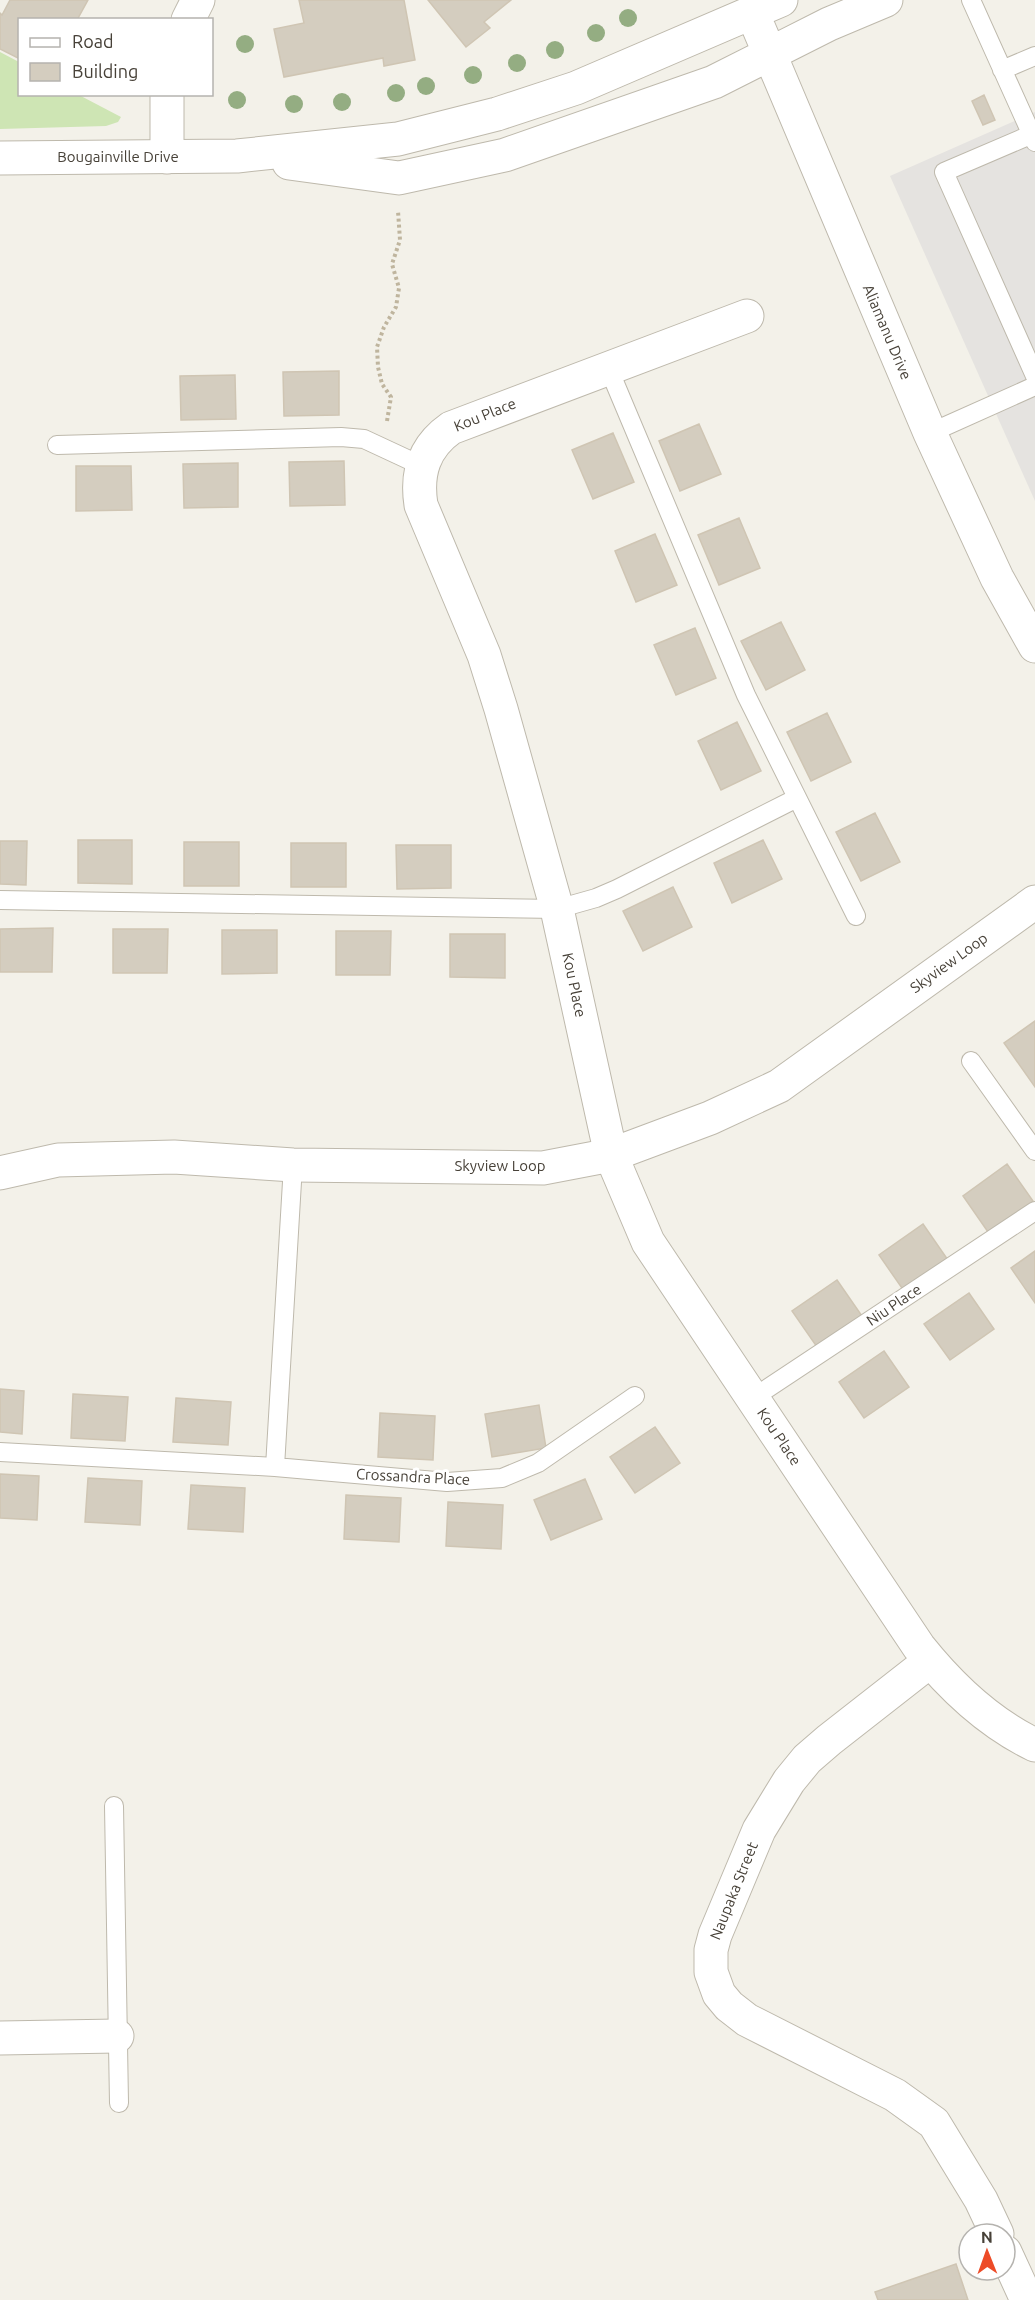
<svg xmlns="http://www.w3.org/2000/svg" width="1035" height="2300" viewBox="0 0 1035 2300" font-family="Ubuntu,sans-serif">
  <rect width="100%" height="100%" fill="#f3f1e9"/>
  <path fill="#cee5b4" d="M0,52L19,62L20,94L79,95L121,117L118,122L106,126L0,129Z"/>
  <path fill="#e5e3e0" d="M1035,112V501L890,176Z"/>
  <path fill="#d4cdbf" stroke="#cfc5b3" stroke-width="1.5" d="M10,0H88L77,20H20V59L0,49V13L2,15Z
    M299,0H404L415,60L384,66L383,58L284,77L274,29L304,23Z
    M428,0H511L484,22L490,28L466,47Z
    M984,95L995,120L983,125L972,101Z
    M339,371V415L284,416L283,372Z
    M235,375L236,419L181,420L180,376Z
    M699,424L721,474L680,491L659,441Z
    M613,433L634,482L593,499L572,450Z
    M344,461L345,505L290,506L289,462Z
    M238,463V507L184,508L183,464Z
    M76,466H131L132,510L76,511Z
    M739,518L760,568L719,585L698,535Z
    M655,534L677,585L636,602L615,551Z
    M781,622L805,670L766,690L741,641Z
    M695,628L716,678L676,695L654,645Z
    M827,713L851,762L811,781L787,732Z
    M737,722L761,771L721,790L698,741Z
    M875,813L900,862L861,881L836,832Z
    M78,840H132V884L78,883Z
    M763,840L782,879L732,903L714,863Z
    M0,841H27L26,885L0,884Z
    M184,842H239V886H184Z
    M291,843H346V887H291Z
    M396,845H451V888L397,889Z
    M673,887L692,927L643,951L623,911Z
    M53,928L52,972H0V929Z
    M113,929H168L167,973H113Z
    M222,930H277V973L222,974Z
    M336,931H391L390,975H336Z
    M450,934H505V978L450,977Z
    M1035,1021V1087L1004,1043Z
    M1007,1164L1033,1201L988,1232L963,1196Z
    M923,1224L948,1260L904,1291L879,1255Z
    M1035,1251V1303L1011,1268Z
    M837,1280L862,1316L817,1347L792,1311Z
    M969,1293L994,1329L950,1360L924,1324Z
    M884,1351L909,1387L864,1418L839,1382Z
    M0,1389L24,1391L22,1434L0,1432Z
    M73,1394L128,1397L125,1441L71,1438Z
    M176,1398L231,1402L228,1445L173,1442Z
    M539,1405L546,1448L492,1457L485,1414Z
    M380,1413L435,1416L433,1460L378,1457Z
    M655,1427L680,1463L635,1493L610,1457Z
    M0,1474L39,1476L37,1520L0,1518Z
    M88,1478L142,1481L140,1525L85,1522Z
    M585,1479L602,1519L551,1540L534,1500Z
    M191,1485L245,1488L243,1532L188,1529Z
    M346,1495L401,1498L399,1542L344,1539Z
    M448,1502L503,1505L501,1549L446,1546Z
    M956,2264L968,2300H878L875,2292Z"/>
  <g fill="none" stroke-linecap="round" stroke-linejoin="round">
    <defs>
      <path id="service" d="M971,0L1035,142
        M1002,70L1035,56
        M1035,133L944,172L1035,376
        M608,367L746,695L856,916
        M930,433L1035,386
        M57,445L341,437L364,439L422,466
        M0,900L557,909L596,898L617,889L797,798
        M971,1061L1035,1151
        M753,1398L1035,1211
        M0,1452L275,1467L293,1165
        M275,1467L447,1482L502,1478L538,1463L635,1396
        M114,1806L119,2103"/>
      <path id="minor" d="M188,20L198,0
        M167,94V157
        M747,316L451,428C424,447 416,473 421,505L484,655L501,709L557,909L611,1155L648,1242L919,1647C951,1687 989,1723 1035,1745
        M0,1173L58,1160L174,1157L293,1165L543,1168L611,1155L710,1118L779,1086L1035,902
        M930,1661L829,1740L807,1759L789,1781L759,1830L715,1935L711,1950V1972L719,1994L729,2006L747,2020L895,2095L934,2123L981,2200L997,2234
        M0,2038L117,2036
        M1005,2252L1027,2300"/>
      <path id="tertiary" d="M752,12L930,433L997,578L1035,646
        M0,158L237,156L398,139L497,114L576,88L781,0
        M289,163L399,178L505,155L714,82L829,24L886,0"/>
    </defs>
    <use href="#service" stroke="#beb9ac" stroke-width="20"/>
    <use href="#minor" stroke="#beb9ac" stroke-width="35"/>
    <use href="#tertiary" stroke="#beb9ac" stroke-width="35"/>
    <path stroke="#bfb59e" stroke-width="4" stroke-dasharray="3 3" stroke-linecap="butt" d="M387,421L391,397L382,384L378,367L377,347L384,327L396,307L399,288L392,264L400,240L398,211"/>
    <use href="#service" stroke="#fff" stroke-width="18"/>
    <use href="#minor" stroke="#fff" stroke-width="33"/>
    <use href="#tertiary" stroke="#fff" stroke-width="33"/>
  </g>
  <g fill="#94ad82">
    <circle cx="628" cy="18" r="9"/>
    <circle cx="596" cy="33" r="9"/>
    <circle cx="245" cy="44" r="9"/>
    <circle cx="555" cy="50" r="9"/>
    <circle cx="517" cy="63" r="9"/>
    <circle cx="473" cy="75" r="9"/>
    <circle cx="426" cy="86" r="9"/>
    <circle cx="396" cy="93" r="9"/>
    <circle cx="237" cy="100" r="9"/>
    <circle cx="342" cy="102" r="9"/>
    <circle cx="294" cy="104" r="9"/>
  </g>
  <g text-anchor="middle" stroke-width="6" stroke-linejoin="round" paint-order="stroke">
    <g font-size="15" fill="#474138" stroke="#fff">
      <text x="118" y="162">Bougainville Drive</text>
      <text transform="translate(887 332) rotate(67)" y="5">Aliamanu Drive</text>
      <text transform="translate(485 415) rotate(-22)" y="5">Kou Place</text>
      <text transform="translate(949 963) rotate(-36)" y="5">Skyview Loop</text>
      <text transform="translate(574 985) rotate(78)" y="5">Kou Place</text>
      <text x="500" y="1171">Skyview Loop</text>
      <text transform="translate(894 1305) rotate(-34)" y="5">Niu Place</text>
      <text transform="translate(779 1437) rotate(56)" y="5">Kou Place</text>
      <text transform="translate(413 1477) rotate(3)" y="5">Crossandra Place</text>
      <text transform="translate(734 1891) rotate(-68)" y="5">Naupaka Street</text>
    </g>
  </g>
  <rect x="18" y="18" width="195" height="78" fill="#ffffff" stroke="#b5b3af" stroke-width="1.5"/>
  <rect x="30" y="38" width="30" height="9" fill="#ffffff" stroke="#b5b3af" stroke-width="1.5"/>
  <text x="72" y="48" font-size="18" fill="#474138">Road</text>
  <rect x="30" y="63" width="30" height="18" fill="#d4cdbf" stroke="#b5b3af" stroke-width="1.5"/>
  <text x="72" y="78" font-size="18" fill="#474138">Building</text>
  <g transform="translate(987 2252) rotate(359)"><circle r="28" fill="#ffffff" stroke="#b5b3af" stroke-width="1.5"/>
  <path d="M0-4.5L10 22L0 15L-10 22Z" fill="#ed4b27"/>
  <text y="-9" font-size="16" font-weight="bold" text-anchor="middle" fill="#474138">N</text>
  </g>
</svg>
